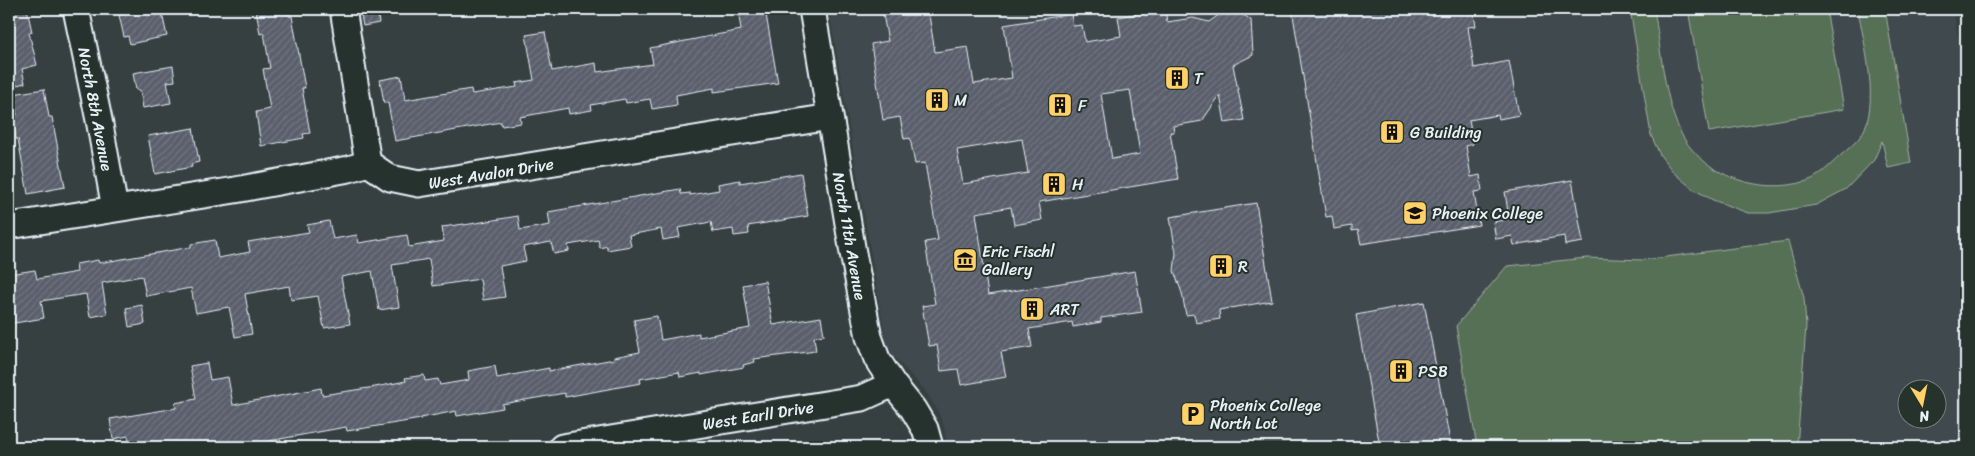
<svg xmlns="http://www.w3.org/2000/svg" width="1975" height="456" viewBox="0 0 1975 456" font-family="Sriracha,sans-serif">
  <defs>
    <pattern id="building-hatch" width="6" height="6" patternUnits="userSpaceOnUse" patternTransform="scale(1.25)"><rect width="6" height="6" fill="#5a5e6c"/><path d="M-1 1l2-2M0 6l6-6M5 7l2-2" fill="none" stroke="#727682"/></pattern>
  </defs>
  <rect width="100%" height="100%" fill="#364040"/>
  <filter id="ink" filterUnits="userSpaceOnUse"><feTurbulence type="fractalNoise" baseFrequency=".02" numOctaves="2"/><feDisplacementMap in="SourceGraphic" scale="10" xChannelSelector="R" yChannelSelector="G"/><feConvolveMatrix kernelMatrix="1 2 1 2 8 2 1 2 1" color-interpolation-filters="sRGB"/></filter>
  <g filter="url(#ink)">
    <path fill="#41494d" fill-rule="evenodd" d="M829,9H1953L1966,84V447H947L944,426L937,409L924,389L893,356L886,342ZM1908,388H1938V418H1908Z"/>
    <path fill="#566f55" stroke="#9fb0a6" d="M1630,9H1654C1661,48 1664,103 1683,137C1707,178 1764,195 1807,181C1819,177 1831,164 1840,156C1848,149 1861,139 1865,128C1878,95 1864,44 1858,9H1885L1911,163L1888,168L1882,141L1874,160L1846,189L1816,205L1769,213H1748L1713,200L1693,189L1674,173L1660,155L1651,135Z
      M1688,9H1826L1844,109L1709,132Z
      M1788,241L1804,298L1806,326L1797,447H1477L1456,326L1507,266L1587,258L1643,260Z"/>
    <path fill="url(#building-hatch)" stroke="#e8f1f8" fill-rule="evenodd" d="M9,9H27L32,32L29,33L37,65L22,69L25,83L9,87Z
      M148,9H161L167,36L130,44L128,36L124,37L119,15Z
      M256,9H288L289,16H292L305,88H302L310,133L303,134L304,138L261,146L256,112L270,109L263,69L270,68L264,33L260,34Z
      M360,9H377L379,23L363,26Z
      M738,9H765L778,83L714,92V88L676,95L677,105L652,109L650,99L626,103L625,99L591,105L592,110L569,114L568,108L520,117L521,123L502,126L501,122L395,141L388,103H384L380,80L401,76L405,100L471,89L472,94L517,87L516,83L534,80L526,35L545,32L552,71L596,63L597,72L653,64L650,48L741,30Z
      M882,9H928L935,52L968,47L974,84L1012,78L1004,25L1071,14L1073,26L1082,25L1085,42L1121,36L1118,17L1165,9L1167,22L1193,18L1209,22L1227,9H1235L1251,20L1253,55L1233,65L1244,120L1225,123L1220,95L1202,121L1173,126L1174,132H1170L1178,179L1039,202L1042,220L1014,225L1011,207L976,213L988,295L1135,271L1142,312L1101,318V322L1073,327L1072,322L1029,329L1032,347L1001,352L1006,377L961,385L958,369L941,371L937,345L929,346L922,306L935,304L925,242L938,240L925,163L915,164L910,138L904,139L900,117L883,120L871,44L888,41ZM1130,90L1140,154L1112,159L1101,94ZM1022,139L1028,173L963,184L957,150Z
      M1292,9H1473L1476,26L1468,27L1474,68L1509,61L1519,115L1499,119L1498,115L1469,120L1473,144L1466,146L1471,177L1480,175L1482,191L1474,192L1479,225L1361,244L1358,230L1352,231V226L1334,229L1332,216L1326,217Z
      M173,66L175,81L167,82L171,103L143,108L140,90H136L133,73Z
      M44,89L49,117H52L65,187L28,194L18,139H16L12,116L17,115L13,94Z
      M193,128L199,162L191,164L192,167L155,174L148,136Z
      M801,173L808,216L748,226L749,234L734,236L733,229L713,232L711,222L678,228L680,237L663,240L661,229L629,235L631,246L607,250V246L600,248L598,240L568,245L569,251L554,254L551,242L523,247L526,261L500,266L505,297L483,300L480,279L433,286L429,259L392,265L399,307L379,310L372,271L341,277L350,324L324,328L318,296L291,300L289,286L245,294L252,334L235,337L229,307L196,313L191,288L146,296L142,276L102,283L107,314L90,317L86,294L41,301L44,318L9,324V274L35,270L37,279L77,272L76,264L98,260L99,263L191,247V244L215,240L218,258L250,252L248,242L309,232L307,225L329,221L333,239L357,235L359,243L407,235L409,247L444,241L442,227L464,224V225L518,216L520,230L550,225L548,212L680,189L681,194L690,193V195L719,190L718,184L740,180V183Z
      M1572,180L1583,242L1565,245L1564,236L1514,245L1512,236L1496,239L1493,222L1509,219L1505,192Z
      M1256,203L1272,301L1219,310L1220,319L1196,323L1194,314L1186,315L1182,293L1174,271L1176,253L1170,217Z
      M765,281L773,325L821,317L824,335L814,337L816,351L754,359L755,362L743,365L744,367L701,375V373L680,377L679,372L640,379L641,383L565,397V393L502,404L503,408L457,416L456,411L421,418V419L347,431L346,427L269,441L270,444L249,447H130L128,436L113,439L110,419L176,408L175,403L196,399L190,366L207,363L210,380L228,377L233,405L321,388L322,395L375,387L406,381L405,378L424,375L425,381L438,379L440,385L469,380L468,371L495,366L497,378L549,368V371L614,359V357L640,352L634,320L657,316L661,340L699,333V337L750,328L743,285Z
      M1424,302L1451,447H1380L1356,315Z
      M142,305L145,324L129,327L126,308Z"/>
    <g fill="none" stroke-linecap="round" stroke-linejoin="round">
      <defs>
        <path id="minor" d="M76,9L100,125L115,209
          M343,9L368,163
          M812,9L853,253L869,337L877,359L893,384L913,409L925,429L930,447
          M368,163L390,178L419,184L830,117
          M9,226L235,190L349,169L368,163
          M562,447L862,398L893,384"/>
      </defs>
      <use href="#minor" stroke="#e8f1f8" stroke-width="29"/>
      <use href="#minor" stroke="#26332d" stroke-width="25"/>
    </g>
  </g>
  <defs>
    <symbol id="building-square" viewBox="-11 -11 22 22"><rect x="-9" y="-9" width="18" height="18" rx="4" fill="#ffd166" stroke="#26332d"/><path d="M-4-6H4V6H1V3H-1V6H-4ZM-2.5-4.3h1.7v1.8h-1.7ZM.8-4.3h1.7v1.8H.8ZM-2.5-1h1.7V.8h-1.7ZM.8-1h1.7V.8H.8Z" fill="#111"/></symbol>
    <symbol id="university-square" viewBox="-11 -11 22 22"><rect x="-9" y="-9" width="18" height="18" rx="4" fill="#ffd166" stroke="#26332d"/><path d="M0-5L7-2L0 1L-7-2ZM-4 1L0 2.5L4 1V4Q0 6-4 4Z" fill="#111"/></symbol>
    <symbol id="museum-square" viewBox="-11 -11 22 22"><rect x="-9" y="-9" width="18" height="18" rx="4" fill="#ffd166" stroke="#26332d"/><path d="M0-6L6-3V-2H-6V-3ZM-5-1h2V3h-2ZM-1-1h2V3h-2ZM3-1h2V3H3ZM-6 4H6V6H-6Z" fill="#111"/></symbol>
    <symbol id="parking-square" viewBox="-11 -11 22 22"><rect x="-9" y="-9" width="18" height="18" rx="4" fill="#ffd166" stroke="#26332d"/><path d="M-3.5-5.5H1a3.5 3.5 0 0 1 0 7H-1V5.5H-3.5ZM-1-3.4V-.6H.8a1.4 1.4 0 0 0 0-2.8Z" fill="#111"/></symbol>
  </defs>
  <g fill-rule="evenodd">
    <use href="#building-square" x="1163" y="64" width="28" height="28"/>
    <use href="#building-square" x="923" y="86" width="28" height="28"/>
    <use href="#building-square" x="1046" y="91" width="28" height="28"/>
    <use href="#building-square" x="1378" y="118" width="28" height="28"/>
    <use href="#building-square" x="1040" y="170" width="28" height="28"/>
    <use href="#university-square" x="1401" y="199" width="28" height="28"/>
    <use href="#museum-square" x="951" y="246" width="28" height="28"/>
    <use href="#building-square" x="1207" y="252" width="28" height="28"/>
    <use href="#building-square" x="1018" y="295" width="28" height="28"/>
    <use href="#building-square" x="1387" y="357" width="28" height="28"/>
    <use href="#parking-square" x="1179" y="400" width="28" height="28"/>
  </g>
  <g text-anchor="middle" stroke-width="4" stroke-linejoin="round" paint-order="stroke">
    <g font-size="16" fill="#e8f1f8" stroke="#26332d" text-anchor="start">
      <text x="1194" y="84">T</text>
      <text x="954" y="106">M</text>
      <text x="1078" y="111">F</text>
      <text x="1410" y="138">G Building</text>
      <text x="1072" y="190">H</text>
      <text x="1432" y="219">Phoenix College</text>
      <text x="982" y="257">Eric Fischl<tspan x="982" dy="18">Gallery</tspan></text>
      <text x="1238" y="272">R</text>
      <text x="1050" y="315">ART</text>
      <text x="1418" y="377">PSB</text>
      <text x="1210" y="411">Phoenix College<tspan x="1210" dy="18">North Lot</tspan></text>
    </g>
    <g font-size="16" fill="#e8f1f8" stroke="#26332d">
      <text transform="translate(96 109) rotate(79)" y="6">North 8th Avenue</text>
      <text transform="translate(491 173) rotate(-9)" y="6">West Avalon Drive</text>
      <text transform="translate(850 236) rotate(80)" y="6">North 11th Avenue</text>
      <text transform="translate(758 415) rotate(-9)" y="6">West Earll Drive</text>
    </g>
  </g>
  <rect width="1975" height="456" fill="none" stroke="#26332d" stroke-width="30"/>
  <rect x="15" y="15" width="1945" height="426" fill="none" stroke="#e8f1f8" stroke-width="2" filter="url(#ink)"/>
  <g transform="translate(1922 404) rotate(170)"><circle r="24" fill="#26332d" stroke="#747f7e"/>
  <path d="M0-4L9 19L0 12L-9 19Z" fill="#ffd166"/>
  <text y="-8" font-size="14" font-weight="bold" text-anchor="middle" fill="#e8f1f8">N</text>
  </g>
</svg>
